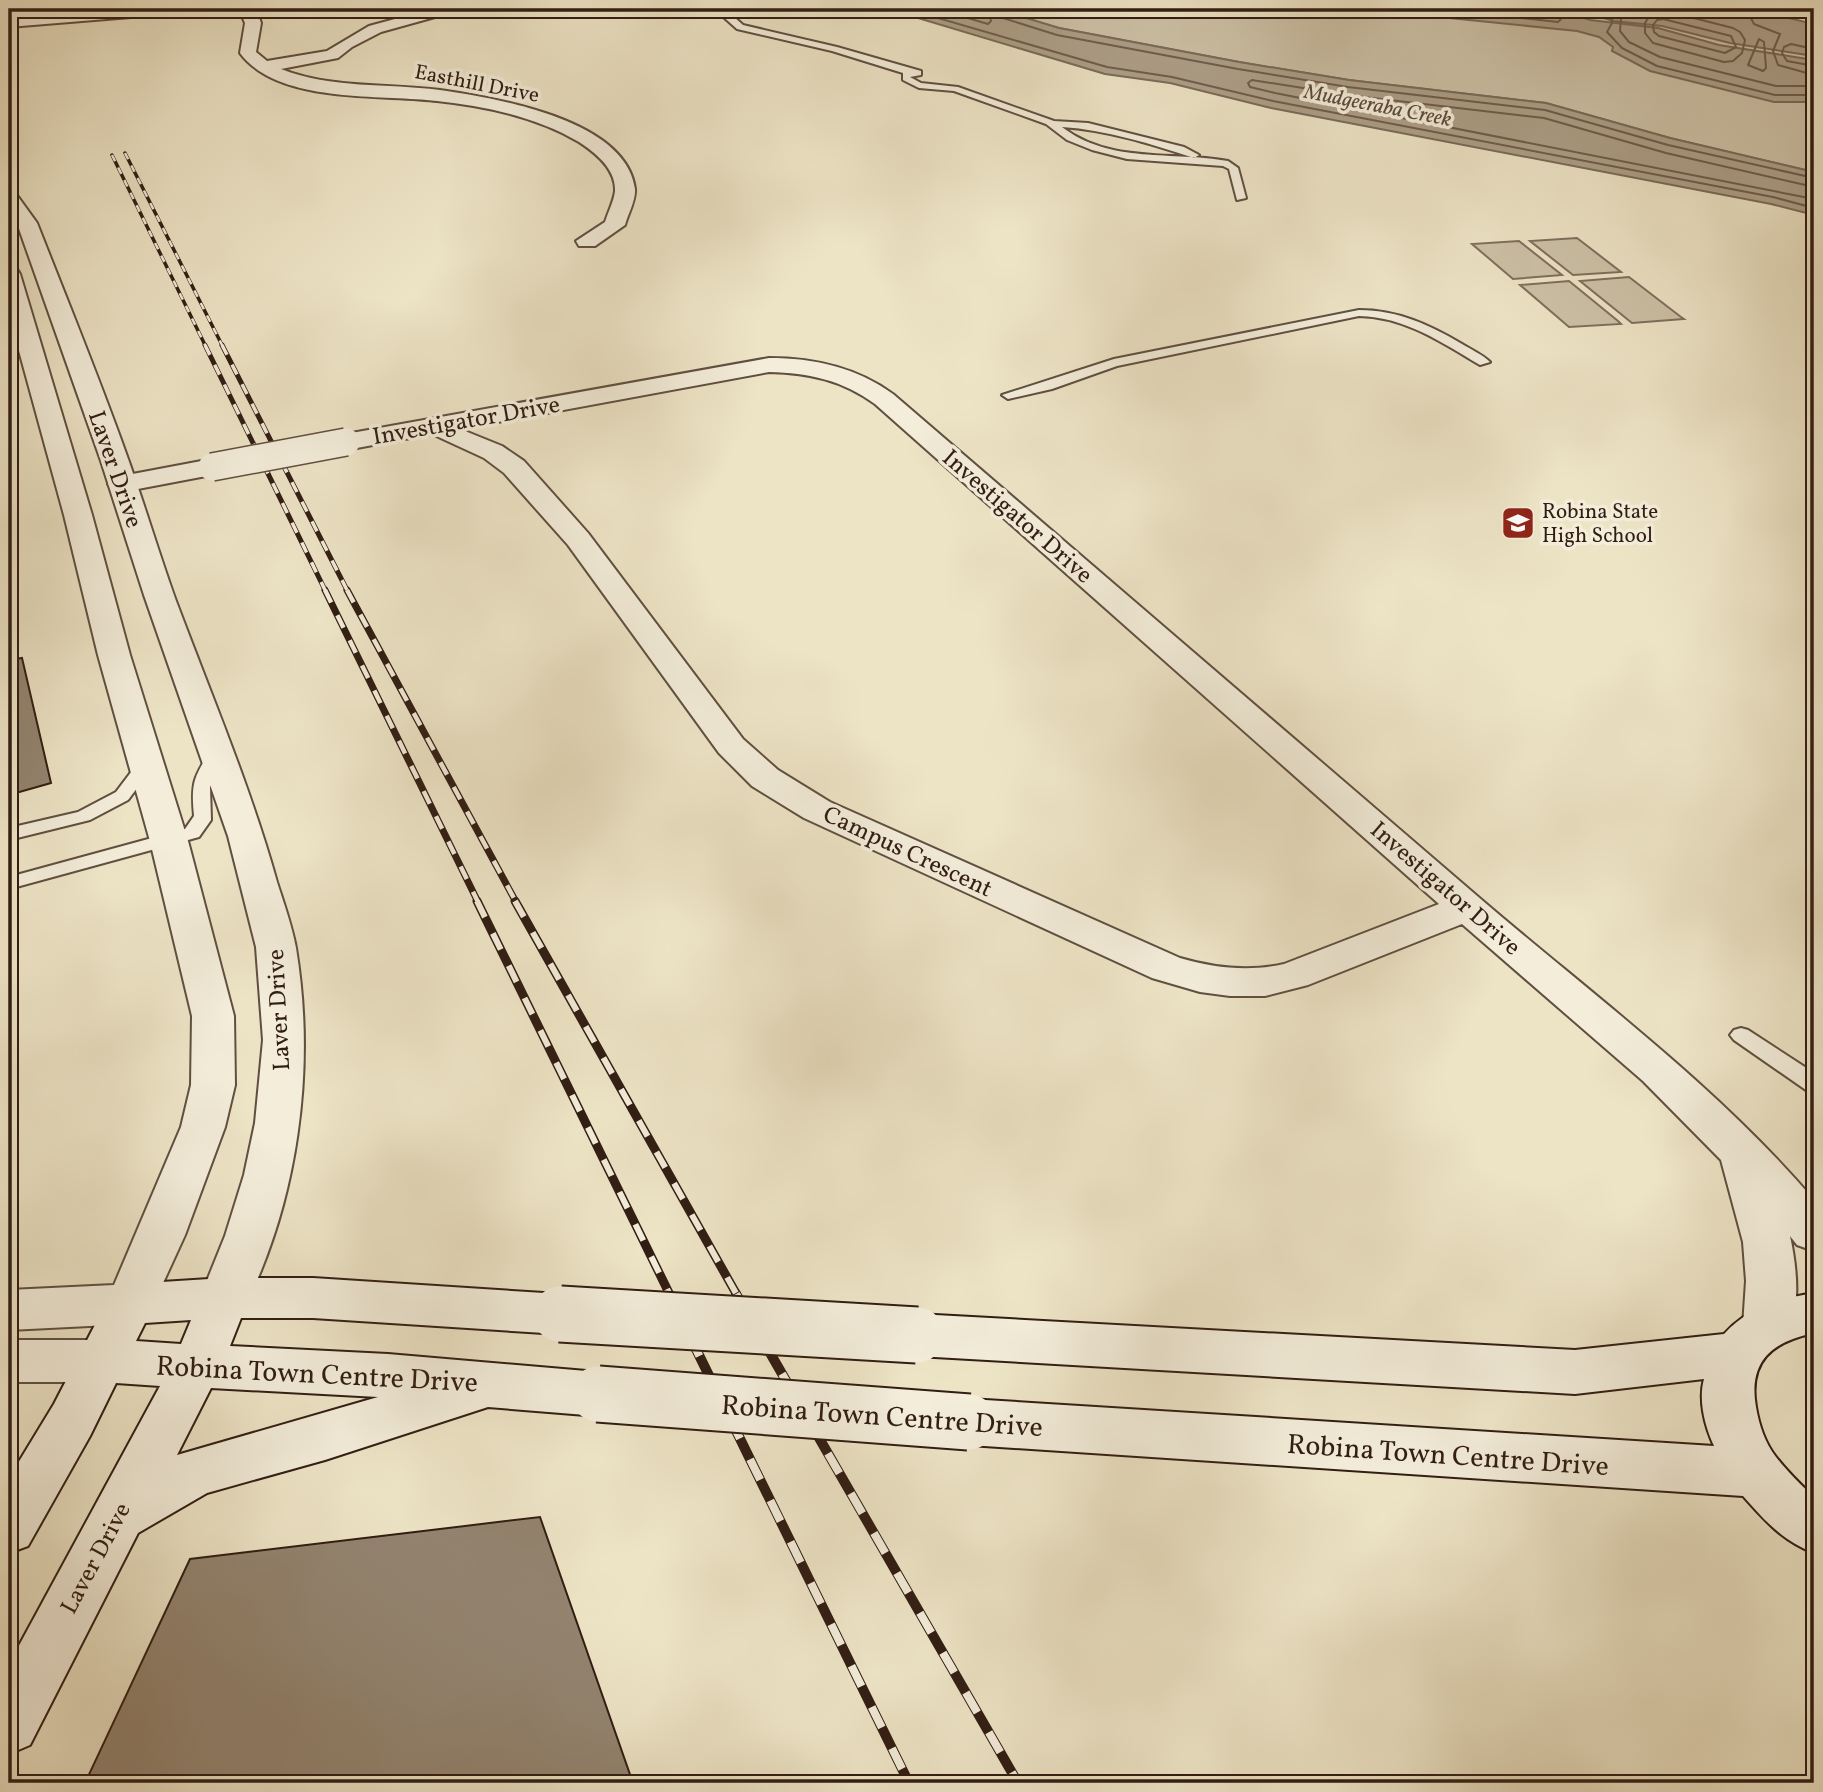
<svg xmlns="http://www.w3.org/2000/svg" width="1823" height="1792" viewBox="0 0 1823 1792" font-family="Vollkorn,serif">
  <rect width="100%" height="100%" fill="#ede4c6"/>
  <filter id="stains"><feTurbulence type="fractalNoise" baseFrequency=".00286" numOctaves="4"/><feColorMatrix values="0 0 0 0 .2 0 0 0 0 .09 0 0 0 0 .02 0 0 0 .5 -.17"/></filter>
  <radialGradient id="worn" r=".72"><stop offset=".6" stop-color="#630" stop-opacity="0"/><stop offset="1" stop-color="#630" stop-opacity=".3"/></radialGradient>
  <path fill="#cdc2a8" stroke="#7f705e" stroke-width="2" d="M996,9H1650L1814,36V172L1670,138L1546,103L1349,80L1239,62L1059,28Z
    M1577,238L1621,272L1573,275L1530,241Z
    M1519,241L1562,275L1513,279L1472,244Z
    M1629,277L1681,317L1684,319L1632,323L1580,281Z
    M1569,281L1618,321L1621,324L1569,327L1520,285Z"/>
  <path fill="#ada089" stroke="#7b6c5a" stroke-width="2" d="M888,9H996L1059,28L1239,62L1349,80L1546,103L1670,138L1814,172V215L1771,204L1271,108L1170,83L1105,74Z
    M1360,9H1557L1590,20L1658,28L1719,45L1814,60V102H1774L1650,71L1612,51L1613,47L1599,37L1577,31Z
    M1572,9H1751L1814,24V56L1730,43L1662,26L1614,21Z"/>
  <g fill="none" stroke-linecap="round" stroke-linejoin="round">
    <path stroke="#6f5e4e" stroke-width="2" d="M907,9L1107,67L1172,77L1273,101L1773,197L1814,208
      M937,9L988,24L991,21L989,9
      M998,9L1003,18L1057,35L1238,69L1348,87L1545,110L1668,145L1814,178
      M1437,9L1558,22L1561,19L1558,9
      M1592,9L1611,16L1612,23L1607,32L1622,48L1657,66L1775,95H1814
      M1616,9L1621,18L1620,31L1629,42L1660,57L1776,86H1814
      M1746,9L1754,24L1780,34L1773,51L1778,65L1814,75
      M1662,10L1733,28L1740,32L1745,40L1742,53L1733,61L1724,62L1653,43L1645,33V23L1650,15Z
      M1663,19L1731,36L1736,47L1725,53L1659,36L1654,32L1653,25L1657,20Z
      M1759,39L1764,42L1766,68L1763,71L1748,65Z
      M1814,49L1791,44L1784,47L1782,53L1787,61L1814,66
      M1814,187L1666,153L1544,118L1347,95L1252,80L1248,83L1250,87L1275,93L1814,199"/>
  </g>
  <path fill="#938470" stroke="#311d13" stroke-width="2" d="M22,658L51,783L9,795V660Z
    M540,1517L633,1783H85L190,1559Z"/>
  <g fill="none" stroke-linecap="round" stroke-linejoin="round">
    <defs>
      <path id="service" d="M719,9H725L743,25L837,47L921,71V75L910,77L921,83L958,87L1054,121L1088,123L1184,147L1199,155L1194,158C1151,144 1107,130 1062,127C1110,164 1173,151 1228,161L1238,168L1246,198L1237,200L1229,169L1223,166L1127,159L1092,150L1067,140L1046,124L954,91L919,88L903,80V73L832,51L737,29L719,13Z
        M1359,310C1398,310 1430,325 1462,344C1472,350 1483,355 1490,362L1480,365C1441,342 1405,317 1359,316L1117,366L1052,389L1008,399L1002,395L1114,359Z
        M217,749L226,754L210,787L211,820L199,837L9,889V877L185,829L194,816C191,784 193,778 211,750Z
        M147,758L156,763L128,800L90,820L9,840V828L78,812L116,792L141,759Z
        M1741,1028L1748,1030L1814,1073V1092L1806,1090L1734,1040L1730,1035L1734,1030Z"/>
      <path id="minor" d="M114,9H256L261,23L256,52L267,61L327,51L369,26L432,9H455L453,12L381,32L352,47L338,58L281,69C332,89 386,83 440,90C495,98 626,119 635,189C636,200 628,214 625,225L595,246H579L576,241L605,222C608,212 614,201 615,191C616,169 596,153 579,142C537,117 485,106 437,101C379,94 278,104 240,53L245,23L241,14L131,17L9,27V17Z
        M769,358C814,358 856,367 893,394C1087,561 1282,728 1476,895C1591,994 1715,1084 1814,1200V1251L1797,1245L1790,1236C1797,1268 1801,1310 1786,1341L1768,1347L1750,1341L1743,1326L1746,1281L1743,1242L1721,1160L1643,1081L1462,924L1308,985L1265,996H1230L1200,992L1152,978L804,818L752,786L719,753L568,545L504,473L484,458L432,434L346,450L337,448L333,442L337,436L346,434ZM769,372C809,373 842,380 875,404L1439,904L1284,964C1249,972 1214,968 1180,958L830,802L778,770L743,739L588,533L524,461L502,446L460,429Z
        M212,459L222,461L226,467L222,473L122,492L112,490L108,484L112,478L122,476Z"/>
      <path id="tertiary" d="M9,192L16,194L37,223C68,302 100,380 128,459C145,506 159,554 176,601C211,694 250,786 277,882C284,904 292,926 296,948C316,1069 298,1203 242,1312L225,1318L208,1312L200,1298L225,1236L244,1175L255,1123L263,1040L256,947L228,836L144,595L100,458L17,223L9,212Z
        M9,267L17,269L20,274L92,515L130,655L188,841L234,1016L235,1085L225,1127L185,1235L147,1318L130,1324L9,1330V1290L114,1285L181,1127L191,1085L192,1016L150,841L98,655L64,515L9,314Z
        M9,1340H101L119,1346L126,1361L119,1376L101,1382H9Z"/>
      <path id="secondary" d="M225,1278H313L560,1294L577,1300L585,1314L577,1328L560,1334L313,1318H241L230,1346L388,1354L598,1372L616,1378L624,1394L616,1410L598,1416L488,1407L325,1460L207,1493L138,1533L30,1745L9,1754V1664L160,1386L116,1383L90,1436L28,1546L9,1553V1478L54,1404L113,1290L130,1284ZM191,1320L181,1344L136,1341L145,1323ZM211,1388L378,1397L177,1455Z
        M1814,1293V1333C1772,1342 1748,1361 1756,1407C1759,1425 1765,1443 1776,1457C1787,1471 1801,1485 1814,1497V1553C1783,1541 1765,1521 1743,1496L969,1445L951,1438L943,1422L951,1406L969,1399L1714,1446C1705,1427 1698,1400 1704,1379L1575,1394L917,1356L899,1350L892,1335L899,1320L917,1314L1575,1350L1724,1334C1749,1307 1778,1299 1814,1293Z"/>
    </defs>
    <use href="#service" stroke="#604f40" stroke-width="4"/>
    <use href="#minor" stroke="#604f40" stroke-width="4"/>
    <use href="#tertiary" stroke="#604f40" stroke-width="4"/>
    <use href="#secondary" stroke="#311d13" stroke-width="4"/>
    <use href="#service" fill="#f3edda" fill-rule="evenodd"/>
    <use href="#minor" fill="#f3edda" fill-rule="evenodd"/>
    <use href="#tertiary" fill="#f3edda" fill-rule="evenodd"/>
    <use href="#secondary" fill="#f3edda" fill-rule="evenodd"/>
    <defs>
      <path id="rail-far4" d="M125,153L223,347
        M112,155L206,347"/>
      <path id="rail-far3" d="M205,345L326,592
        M222,345L348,592"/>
      <path id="rail-far2" d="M325,590L478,902
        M347,590L516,902"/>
      <path id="rail-far1" d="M477,901L670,1295
        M515,901L737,1295"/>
      <path id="rail" d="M669,1294L909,1783
        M736,1294L1018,1783"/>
    </defs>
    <use href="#rail-far4" stroke="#311d13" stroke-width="3.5"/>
    <use href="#rail-far3" stroke="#311d13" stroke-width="5"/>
    <use href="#rail-far2" stroke="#311d13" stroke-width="7"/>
    <use href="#rail-far1" stroke="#311d13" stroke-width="9"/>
    <use href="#rail" stroke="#311d13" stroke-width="10"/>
    <use href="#rail-far4" stroke="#f3edda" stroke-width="2.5" stroke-dasharray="7" stroke-linecap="butt"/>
    <use href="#rail-far3" stroke="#f3edda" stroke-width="3.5" stroke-dasharray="11" stroke-linecap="butt"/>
    <use href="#rail-far2" stroke="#f3edda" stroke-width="4.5" stroke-dasharray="14" stroke-linecap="butt"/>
    <use href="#rail-far1" stroke="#f3edda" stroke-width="6" stroke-dasharray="18" stroke-linecap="butt"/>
    <use href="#rail" stroke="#f3edda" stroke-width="8" stroke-dasharray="23" stroke-linecap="butt"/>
    <defs>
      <path id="minor-bridge" d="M212,467L346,442"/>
      <path id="secondary-bridge" d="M560,1314L917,1335
        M598,1394L969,1422"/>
    </defs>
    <use href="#minor-bridge" stroke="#604f40" stroke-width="30" stroke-linecap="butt"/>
    <use href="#secondary-bridge" stroke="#311d13" stroke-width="59" stroke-linecap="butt"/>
    <use href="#minor-bridge" stroke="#f3edda" stroke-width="27"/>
    <use href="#secondary-bridge" stroke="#f3edda" stroke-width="55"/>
  </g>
  <defs>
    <symbol id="school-square" viewBox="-11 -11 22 22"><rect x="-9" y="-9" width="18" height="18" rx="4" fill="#8f2418" stroke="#f3edda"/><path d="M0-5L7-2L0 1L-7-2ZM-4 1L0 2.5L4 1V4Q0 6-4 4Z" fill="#fff"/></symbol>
  </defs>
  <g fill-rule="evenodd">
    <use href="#school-square" x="1499" y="504" width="38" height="38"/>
  </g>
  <g text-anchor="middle" stroke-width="7" stroke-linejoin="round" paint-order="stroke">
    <g font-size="21" fill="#311d13" stroke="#f3edda">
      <text transform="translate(477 83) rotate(11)" y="7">Easthill Drive</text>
    </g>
    <g font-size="21" font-style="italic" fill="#5c4b3c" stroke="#f3edda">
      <text transform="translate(1378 105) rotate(11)" y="7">Mudgeeraba Creek</text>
    </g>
    <g font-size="21" fill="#311d13" stroke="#f3edda" text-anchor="start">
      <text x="1542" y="518">Robina State<tspan x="1542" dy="24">High School</tspan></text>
    </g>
    <g font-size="24" fill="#311d13" stroke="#f3edda">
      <text transform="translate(466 420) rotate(-10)" y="8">Investigator Drive</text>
      <text transform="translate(116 469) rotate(71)" y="8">Laver Drive</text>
      <text transform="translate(1018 516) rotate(41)" y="8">Investigator Drive</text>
      <text transform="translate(908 851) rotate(25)" y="8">Campus Crescent</text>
      <text transform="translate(1446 888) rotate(41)" y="8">Investigator Drive</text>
      <text transform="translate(278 1010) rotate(-93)" y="8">Laver Drive</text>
      <text transform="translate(95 1558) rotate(-62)" y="8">Laver Drive</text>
    </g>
    <g font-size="28" fill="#311d13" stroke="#f3edda">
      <text transform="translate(317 1373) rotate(3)" y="10">Robina Town Centre Drive</text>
      <text transform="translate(882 1415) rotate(4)" y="10">Robina Town Centre Drive</text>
      <text transform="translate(1448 1454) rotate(4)" y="10">Robina Town Centre Drive</text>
    </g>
  </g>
  <rect width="1823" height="1792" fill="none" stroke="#ede4c6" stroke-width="35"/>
  <rect x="10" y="10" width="1802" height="1771" fill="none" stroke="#311d13" stroke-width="3.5"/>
  <rect x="18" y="18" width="1788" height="1757" fill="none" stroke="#311d13" stroke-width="2"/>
  <rect width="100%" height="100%" filter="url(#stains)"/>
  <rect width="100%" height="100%" fill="url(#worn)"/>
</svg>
